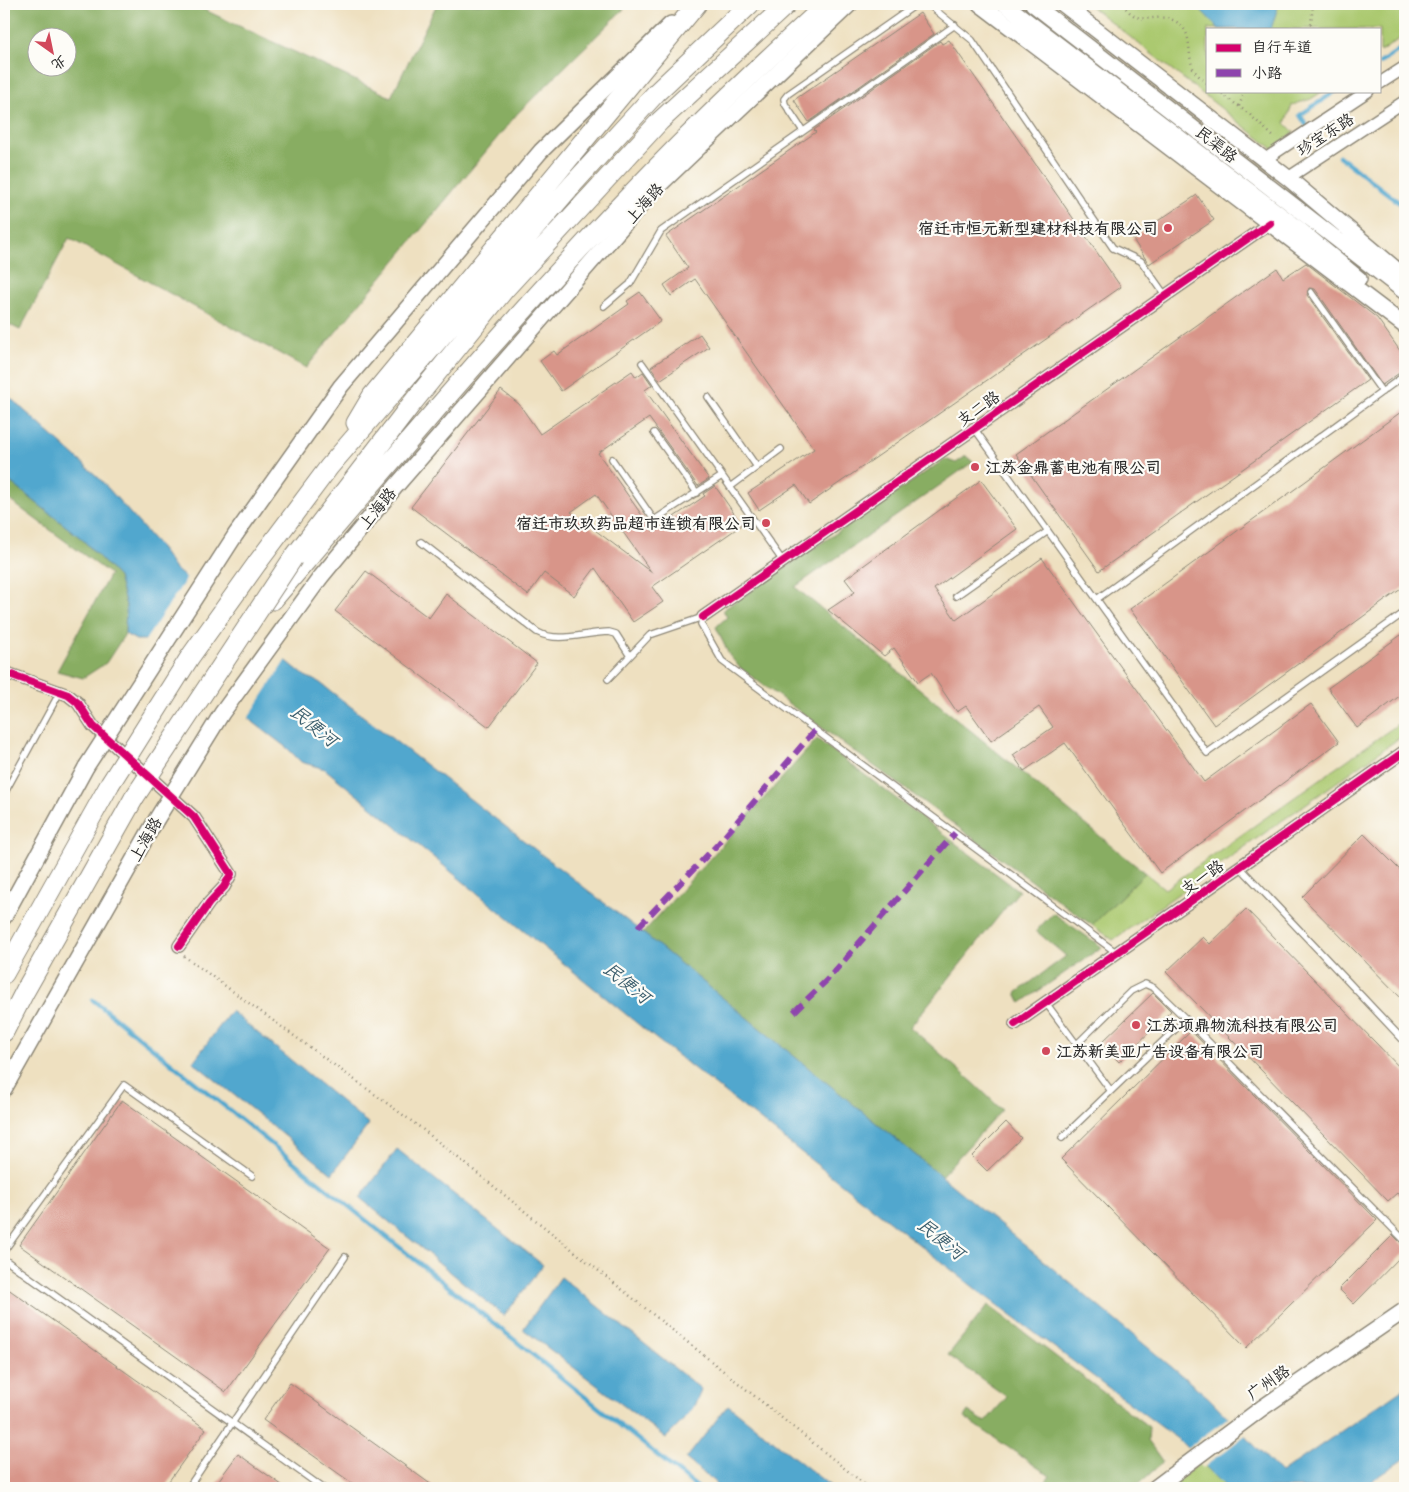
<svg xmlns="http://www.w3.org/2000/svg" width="1409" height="1492" viewBox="0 0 1409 1492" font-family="'Gochi Hand','LXGW WenKai TC',sans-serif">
  <rect width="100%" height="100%" fill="#fdfcf7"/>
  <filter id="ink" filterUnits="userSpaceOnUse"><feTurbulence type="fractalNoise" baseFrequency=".02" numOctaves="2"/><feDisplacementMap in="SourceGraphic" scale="10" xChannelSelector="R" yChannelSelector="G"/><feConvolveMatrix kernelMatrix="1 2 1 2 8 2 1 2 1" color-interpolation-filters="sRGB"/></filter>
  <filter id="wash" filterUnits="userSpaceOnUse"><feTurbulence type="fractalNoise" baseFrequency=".0096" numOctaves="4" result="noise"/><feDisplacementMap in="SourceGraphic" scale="20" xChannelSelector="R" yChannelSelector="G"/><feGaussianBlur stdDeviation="1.12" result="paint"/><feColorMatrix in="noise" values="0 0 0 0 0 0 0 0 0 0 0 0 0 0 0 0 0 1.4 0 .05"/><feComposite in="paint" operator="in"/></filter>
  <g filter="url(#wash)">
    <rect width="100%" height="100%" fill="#eee0c0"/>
    <path fill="#abc970" stroke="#6b7a4e" d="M1088,4H1405V35L1380,52V29H1208V91H1323L1311,99L1292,105L1285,123L1294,132L1273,149Z
      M1405,719V734L1113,940L1092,925L1145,873L1165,889Z
      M1201,1462L1227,1488H1170L1169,1487Z"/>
    <path fill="#88ad62" stroke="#5a6c46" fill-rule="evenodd" d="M8,4H192L391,97L437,4H629L517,114L306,368L69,238L20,330L4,322V12ZM38,38H68V68H38Z
      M966,456L973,462L795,587L1145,873L1092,925L740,668L729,655L716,627L727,617L723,610L945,459L956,463Z
      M4,477L82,539L118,577L126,605L125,634L106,663L83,678L57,671L110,574L4,496Z
      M817,739L1019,891L910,1027L976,1085L1002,1110L941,1176L643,933Z
      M1053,913L1102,947L1021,1003L1016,993L1066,956L1036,931Z
      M988,1305L1149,1427L1148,1441L1163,1462L1134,1488H1041L1050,1476L964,1417L968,1411L985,1422L1007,1397L948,1355Z"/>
    <path fill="#51a7ce" stroke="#3e697c" d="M1191,4H1279L1271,29H1219L1199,8Z
      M4,392L100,479L159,546L174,568L305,676L319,682L643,933L941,1176L1209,1398L1281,1473L1405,1387V1458L1374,1479L1369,1488H1227L1179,1440L981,1293L655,1038L325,769L301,762L287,748L145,640H136L125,634L126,605L118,577L82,539L4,477Z
      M231,1011L369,1124L332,1174L193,1062Z
      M397,1149L543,1265L504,1316L360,1198Z
      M561,1277L701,1389C696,1409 681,1423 666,1438L523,1329Z
      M728,1405L833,1488H722L686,1459Z"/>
    <path fill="#eee0c0" d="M188,576L287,658L247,720L144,642Z
      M1230,1416L1247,1434L1203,1468L1185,1450Z"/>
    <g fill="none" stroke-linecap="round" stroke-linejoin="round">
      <path stroke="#51a7ce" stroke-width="4.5" d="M1380,63L1405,46
        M1307,126L1300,115L1336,91
        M1339,156L1405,207
        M93,1000L698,1488"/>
    </g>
    <g id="blocks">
      <path fill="#d89589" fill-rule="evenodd" d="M920,13L934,34L809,122L794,100Z
        M949,40L1121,287L809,504L796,485L759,510L748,493L814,449L695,279L671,296L664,285L688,268L666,236L816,132L814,130L940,41L942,44Z
        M1197,195L1214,220L1149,264L1132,238Z
        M1306,263L1377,318L1405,358V369L1382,385L1315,289L1309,288L1307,295L1368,380L1099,571L1016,454L1277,268L1283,278Z
        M640,292L661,321L561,391L540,361L554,351L557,355L629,304L627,301Z
        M700,334L709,347L660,380L651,367Z
        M632,371L636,377L643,372L652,385L645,390L709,479L698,486L649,418L598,453L653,531L705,496L703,494L715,486L742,525L652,587L663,602L633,622L595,568L574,596L544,573L528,595L411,507L501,390L519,404L540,434ZM596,494L652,573L571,512Z
        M1405,409V586L1214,725L1130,609Z
        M981,480L1017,529L934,589L956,620L1042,558L1204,782L1311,704L1339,742L1160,873L1065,743L1024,771L1013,755L1053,727L1039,707L991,741L966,706L957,712L931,673L918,682L894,648L884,656L828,610L855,592L845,579Z
        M366,571L429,618L446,594L537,663L489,727L335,611Z
        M1405,632V692L1357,728L1328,688Z
        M1364,834L1405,875V1002L1302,897Z
        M1246,909L1405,1073V1201L1397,1193L1388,1201L1166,972L1203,937L1210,944Z
        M1153,993L1171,1011L1119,1062L1101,1043Z
        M1191,1031L1377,1220L1246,1348L1061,1159Z
        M122,1100L330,1248L226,1392L19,1245Z
        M1006,1122L1021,1138L987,1171L972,1156Z
        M1393,1235L1405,1247V1252L1354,1304L1339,1289Z
        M4,1286L206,1429L164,1488H4Z
        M290,1383L436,1488H359L263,1420Z
        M238,1454L286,1488H213Z"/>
    </g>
  </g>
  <g filter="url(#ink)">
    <use href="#blocks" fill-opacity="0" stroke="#8c8676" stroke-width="1"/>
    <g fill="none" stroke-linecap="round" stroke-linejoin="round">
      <defs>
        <path id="service" d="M928,4L972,40L1113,248L1141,261L1165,295
          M803,131L785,104L784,99L788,94L917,4
          M1311,292L1382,392
          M604,306L630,284L661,231L955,25
          M642,363L782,560
          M708,397L757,467
          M974,428L1207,753L1405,612
          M654,433L697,493
          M612,459L654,520L722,476
          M730,487L781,449
          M421,542L537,632C559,644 586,632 609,632L616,634L630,656
          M956,596L1048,531
          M1097,599L1405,375
          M608,679L650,635L703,617L701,624L722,661L1117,953
          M4,794L60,692
          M1240,867L1405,1042
          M1046,1003L1111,1091
          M1077,1044L1131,991L1145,984L1154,988L1186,1019
          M1062,1138L1186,1019L1405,1241
          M4,1251L124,1085L252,1176
          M4,1259L323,1488
          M188,1488L345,1257"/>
        <path id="minor" d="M1380,83L1405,67
          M1264,160L1368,91
          M1288,178L1405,101
          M703,617L1270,223
          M4,672L68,695L78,703L93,726L194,817L231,874L224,887L209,903L179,946
          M1015,1024L1405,751"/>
        <path id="secondary" d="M980,4L1405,326
          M1005,4L1299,229L1359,279
          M1033,4L1405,292
          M1063,4L1288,178L1405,277
          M236,534L341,386L541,151L671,24
          M320,578L396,486L653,191L850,4
          M4,917L86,767
          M4,1089L156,820
          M1155,1488L1262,1408L1405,1310"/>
        <path id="trunk" d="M356,423L372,396L697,4
          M294,557L410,406L505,289L660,121L787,4
          M258,562L329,467L572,185L657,92L750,4
          M273,600C405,445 536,289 679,145C727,97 777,50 827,4
          M4,974L110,784
          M4,1032L25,991L134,798"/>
      </defs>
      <use href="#service" stroke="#8c8676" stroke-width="8"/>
      <use href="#minor" stroke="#8c8676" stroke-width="14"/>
      <use href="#secondary" stroke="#8c8676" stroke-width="18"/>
      <use href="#trunk" stroke="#8c8676" stroke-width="21"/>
      <path stroke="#8c8676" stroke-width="2.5" stroke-dasharray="1 4" stroke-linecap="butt" d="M1123,4C1141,32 1157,8 1178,23C1194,34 1186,55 1194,70C1197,75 1203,80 1208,84
        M1313,29L1311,24L1313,4
        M1218,91L1249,114L1275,138
        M1239,106L1245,91
        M184,956L421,1128L869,1488"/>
      <use href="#service" stroke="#fff" stroke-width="5.5"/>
      <use href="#minor" stroke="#fff" stroke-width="11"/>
      <use href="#secondary" stroke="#fff" stroke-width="15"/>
      <use href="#trunk" stroke="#fff" stroke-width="19"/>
      <defs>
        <path id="secondary-bridge" d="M86,767L236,534
          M156,820L222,713L320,578"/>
        <path id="trunk-bridge" d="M110,784L190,657L258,562
          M134,798L293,558"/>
      </defs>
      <use href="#secondary-bridge" stroke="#8c8676" stroke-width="18" stroke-linecap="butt"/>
      <use href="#trunk-bridge" stroke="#8c8676" stroke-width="21" stroke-linecap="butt"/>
      <use href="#secondary-bridge" stroke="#fff" stroke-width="15"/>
      <use href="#trunk-bridge" stroke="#fff" stroke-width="19"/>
      <path stroke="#8e44ad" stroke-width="6" stroke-dasharray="12 6" stroke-linecap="butt" d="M638,927L719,843L815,730
        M794,1012L827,980L955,833"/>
      <defs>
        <path id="cycleway" d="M703,617L1270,223
          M4,672L68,695L78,703L93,726L194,817L231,874L224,887L209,903L179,946
          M1015,1024L1405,751"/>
      </defs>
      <use href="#cycleway" stroke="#fdfcf7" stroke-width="11"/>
      <use href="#cycleway" stroke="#d6006c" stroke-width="8"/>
    </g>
  </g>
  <g fill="#d1495b" stroke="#fdfcf7" stroke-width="2">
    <circle cx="1168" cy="228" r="5"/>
    <circle cx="975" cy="467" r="5"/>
    <circle cx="766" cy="523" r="5"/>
    <circle cx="1136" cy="1025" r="5"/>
    <circle cx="1046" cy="1051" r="5"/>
  </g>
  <g text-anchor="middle" stroke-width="4.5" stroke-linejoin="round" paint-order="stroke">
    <g font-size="16" fill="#2b2b2b" stroke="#fdfcf7">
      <text transform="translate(1325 134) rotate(-33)" y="6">珍宝东路</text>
      <text transform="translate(1217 144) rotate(38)" y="6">民渠路</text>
      <text transform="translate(644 203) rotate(-48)" y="6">上海路</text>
      <text transform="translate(978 408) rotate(-35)" y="6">支二路</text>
      <text transform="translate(377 508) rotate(-51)" y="6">上海路</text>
      <text transform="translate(145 839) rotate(-60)" y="6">上海路</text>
      <text transform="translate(1202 877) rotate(-35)" y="6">支一路</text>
      <text transform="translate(1268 1382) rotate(-35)" y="6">广州路</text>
    </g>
    <g font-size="16" font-weight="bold" fill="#2b2b2b" stroke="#fdfcf7" text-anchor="start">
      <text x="1158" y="234" text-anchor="end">宿迁市恒元新型建材科技有限公司</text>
      <text x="985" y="473">江苏金鼎蓄电池有限公司</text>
      <text x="756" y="529" text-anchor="end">宿迁市玖玖药品超市连锁有限公司</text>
      <text x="1146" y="1031">江苏项鼎物流科技有限公司</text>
      <text x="1056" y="1057">江苏新美亚广告设备有限公司</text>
    </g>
    <g font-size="18" font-style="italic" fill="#3a5d6c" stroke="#fdfcf7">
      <text transform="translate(314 726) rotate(39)" y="6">民便河</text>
      <text transform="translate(627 983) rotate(39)" y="6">民便河</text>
      <text transform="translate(941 1239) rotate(39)" y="6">民便河</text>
    </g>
  </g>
  <rect width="1409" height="1492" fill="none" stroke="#fdfcf7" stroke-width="20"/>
  <rect x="1206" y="28" width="175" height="65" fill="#fdfcf7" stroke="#a9a8a5"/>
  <rect x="1216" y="44" width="25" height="8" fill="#d6006c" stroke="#a9a8a5"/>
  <text x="1252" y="52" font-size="15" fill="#2b2b2b">自行车道</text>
  <rect x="1216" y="69" width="25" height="8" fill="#8e44ad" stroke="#a9a8a5"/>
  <text x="1252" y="78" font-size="15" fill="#2b2b2b">小路</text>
  <g transform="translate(52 52) rotate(147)"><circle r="24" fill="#fdfcf7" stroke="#a9a8a5"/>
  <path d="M0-4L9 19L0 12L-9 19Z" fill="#d1495b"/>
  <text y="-8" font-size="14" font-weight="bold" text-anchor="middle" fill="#2b2b2b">北</text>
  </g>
</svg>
